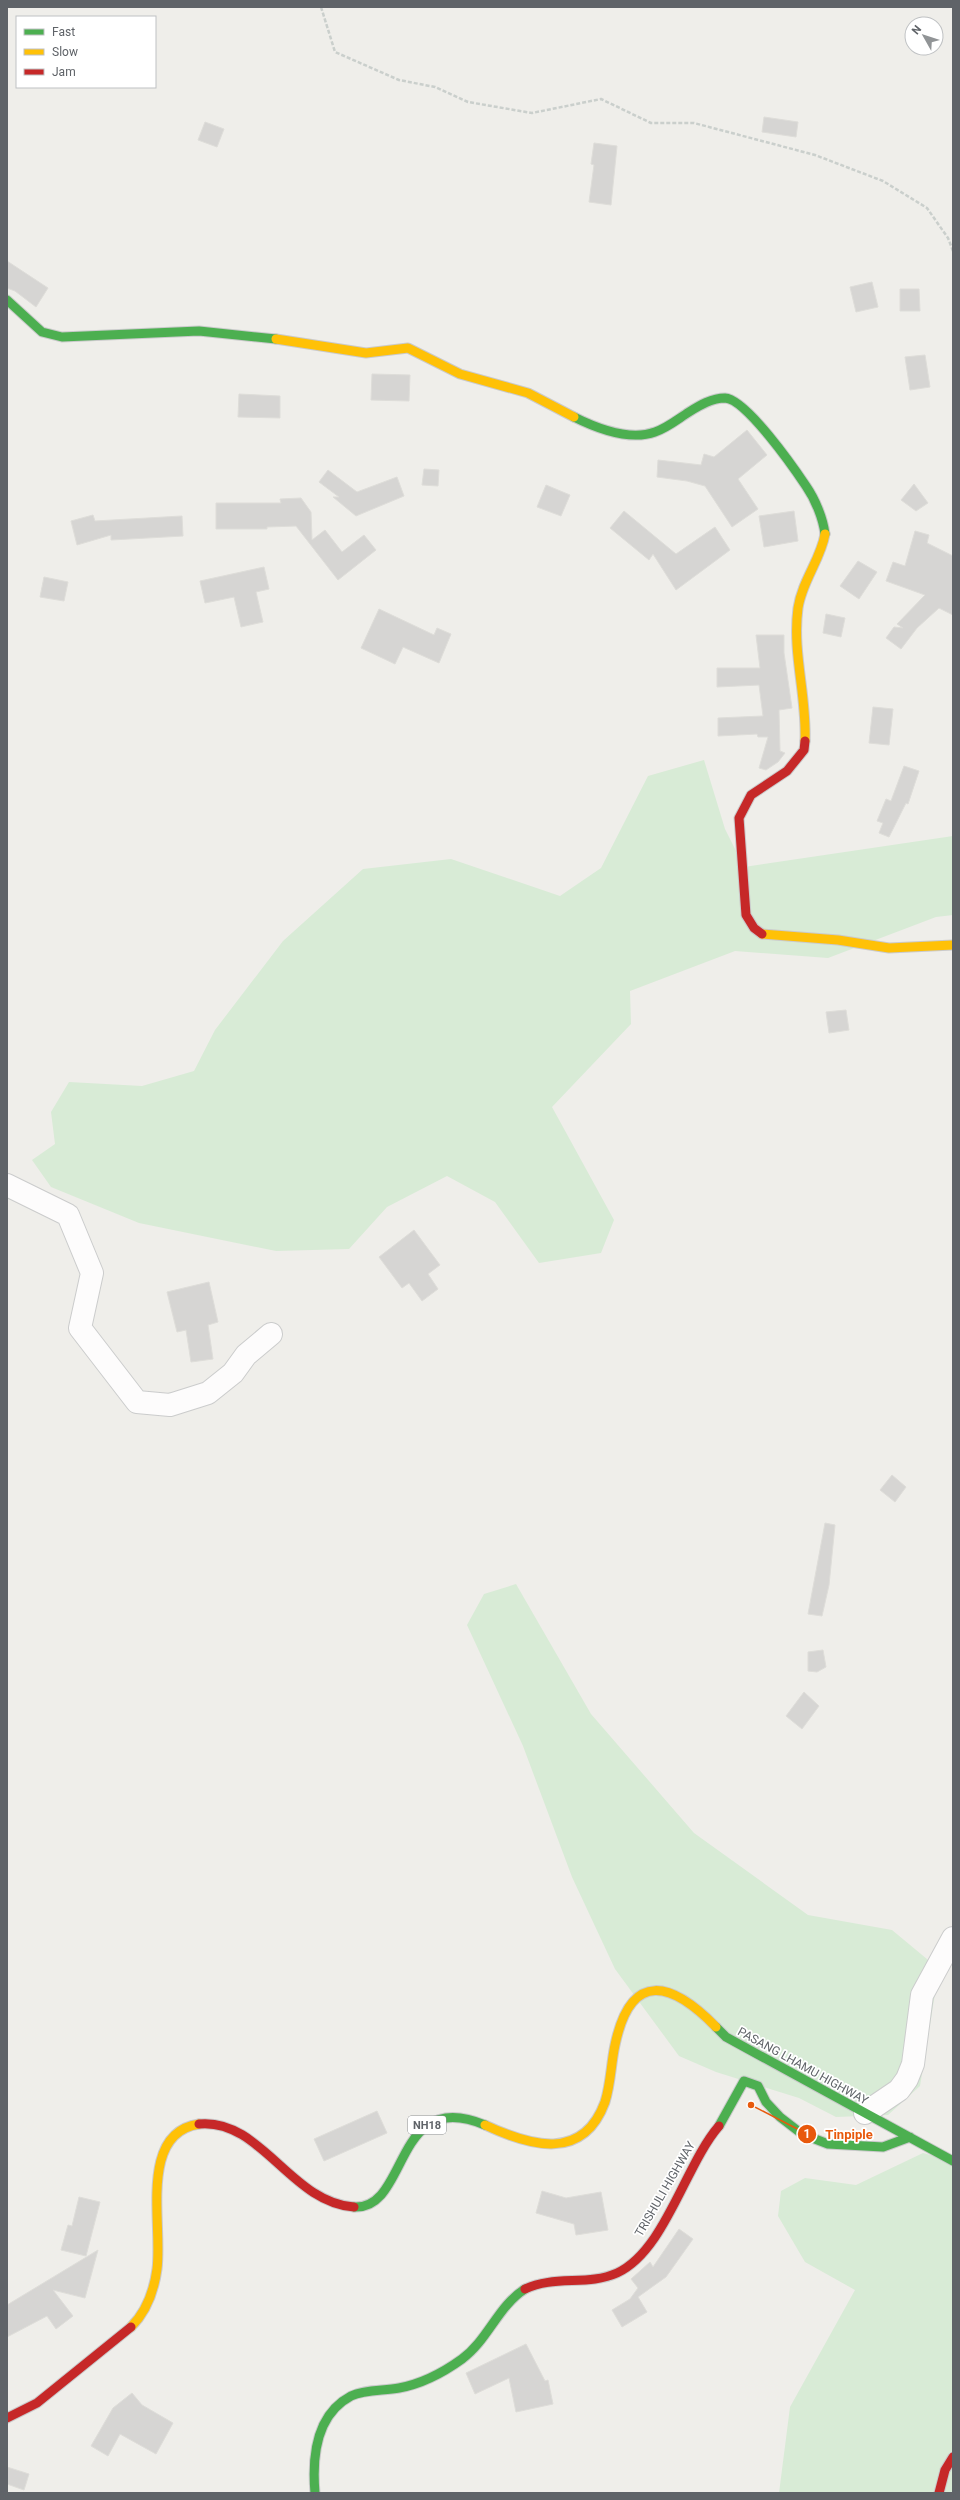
<svg xmlns="http://www.w3.org/2000/svg" width="960" height="2500" viewBox="0 0 960 2500" font-family="Roboto,sans-serif">
  <rect width="100%" height="100%" fill="#efeeea"/>
  <path fill="#d8ebd6" d="M704,760L725,829L744,867L953,836V915L936,917L828,958L735,951L630,991L631,1024L552,1107L614,1220L601,1253L539,1263L495,1202L447,1176L387,1207L349,1249L276,1251L139,1223L51,1187L32,1160L55,1144L51,1112L69,1082L142,1086L194,1071L215,1030L283,941L363,869L451,859L560,896L601,868L648,776Z
    M516,1584L591,1714L694,1833L808,1915L892,1930L939,1969L920,2086L888,2115L836,2117L799,2098L716,2072L679,2056L615,1969L572,1877L523,1746L467,1625L484,1594Z
    M923,2153L953,2161V2493H779L790,2407L855,2290L805,2262L778,2216L781,2191L805,2178L856,2185Z"/>
  <path fill="#d6d5d3" stroke="#deddd9" d="M764,117L798,122L796,137L762,132Z
    M205,122L224,129L217,147L198,140Z
    M594,143L617,146L611,205L589,202L594,165L591,164Z
    M7,261L48,288L36,307L15,291L7,288Z
    M872,282L878,307L856,312L850,287Z
    M900,289H919L920,311H900Z
    M925,355L930,387L910,390L905,357Z
    M372,374L410,375L409,401L371,400Z
    M239,394L280,396V418L238,417Z
    M747,430L767,455L738,479L758,509L732,527L705,486L687,481L657,477L658,460L701,465L704,454L714,457Z
    M424,469L439,470L438,486L422,485Z
    M328,470L357,492L397,477L404,496L356,516L333,497H339L319,482Z
    M914,484L928,503L916,511L901,500Z
    M546,485L570,495L561,516L537,507Z
    M301,498L311,512L312,540L325,530L342,552L364,535L376,550L338,580L296,526L267,527V529H216V503H281L280,499Z
    M624,511L676,554L715,527L730,550L676,590L653,554L649,560L610,528Z
    M794,511L798,541L764,547L759,516Z
    M93,515L95,521L182,516L183,536L111,540V535L77,545L71,521Z
    M915,531L929,535L927,543L953,556V615L939,608L917,628L901,649L886,638L894,627L903,628L897,624L925,595L886,581L893,562L905,566Z
    M858,561L877,572L859,599L840,586Z
    M264,567L269,589L256,592L263,622L241,627L234,597L205,603L200,581Z
    M44,577L68,582L64,601L40,597Z
    M379,609L434,635L437,628L451,634L439,663L403,647L395,664L361,648Z
    M826,614L845,618L841,637L823,633Z
    M756,635H784V653L792,708L779,710L780,751L785,753L778,762L766,770L759,768L768,737H758L757,734L718,736V718L763,716L759,685L717,687V668H760Z
    M873,707L893,709L889,745L869,743Z
    M904,766L919,771L908,804L906,803L889,837L879,833L883,823L877,821L886,799L891,801Z
    M846,1010L849,1030L829,1033L826,1012Z
    M414,1230L440,1265L428,1274L438,1289L422,1301L409,1283L402,1288L379,1257Z
    M209,1282L218,1322L208,1325L213,1359L191,1362L186,1330L177,1332L167,1292Z
    M892,1475L906,1487L895,1502L880,1490Z
    M825,1523L835,1525L829,1585L822,1616L808,1614Z
    M823,1650L826,1667L817,1672L808,1671V1652Z
    M804,1692L819,1706L802,1729L786,1716Z
    M377,2111L387,2133L324,2161L314,2139Z
    M542,2191L566,2198L601,2192L608,2230L576,2235L574,2224L536,2213Z
    M79,2197L100,2202L86,2256L61,2250L68,2225L72,2226Z
    M679,2229L693,2239L666,2277L638,2297L647,2312L622,2327L612,2310L630,2299L638,2288L631,2279L650,2262L653,2267Z
    M98,2250L85,2298L53,2290L73,2316L56,2329L47,2316L7,2337V2305Z
    M526,2344L545,2381L548,2380L553,2404L516,2412L509,2378L475,2394L466,2373Z
    M132,2393L142,2405L173,2423L156,2454L120,2434L108,2456L91,2446L113,2408Z
    M7,2467L29,2474L24,2490L7,2484Z"/>
  <g fill="none" stroke-linecap="round" stroke-linejoin="round">
    <defs>
      <path id="street" d="M7,1185L68,1215L92,1273L80,1328L137,1402L170,1405L208,1393L233,1373L246,1355L271,1334
        M865,2113L899,2090L907,2079L913,2064L922,1995L953,1938"/>
      <path id="fast" d="M7,300L42,332L62,337L199,331L276,339
        M574,417C596,428 630,441 655,432C667,428 678,419 689,412C700,405 712,398 725,398C746,399 794,468 806,486C815,499 823,518 825,534
        M716,2027L726,2037L953,2161
        M719,2126L744,2081L758,2086L766,2102L780,2117L802,2134L828,2144L883,2147L910,2137
        M354,2207C410,2210 392,2086 485,2125
        M315,2493C312,2458 315,2415 351,2396C365,2389 384,2391 399,2388C421,2384 444,2372 462,2359C488,2340 498,2306 525,2289"/>
      <path id="slow" d="M276,339L366,353L408,348L460,374L528,393L574,417
        M805,741C807,696 792,653 798,608C802,581 821,559 825,534
        M762,934L838,940L889,948L953,945
        M485,2125C530,2146 583,2162 605,2102C611,2083 611,2063 615,2045C631,1969 672,1982 716,2027
        M131,2327C147,2311 154,2291 157,2269C163,2225 138,2133 199,2124"/>
      <path id="jam" d="M762,934L754,928L746,915L739,818L751,795L787,771L804,750L805,741
        M199,2124C261,2118 291,2203 354,2207
        M525,2289C554,2275 588,2286 617,2273C665,2251 685,2165 719,2126
        M7,2418L37,2403L131,2327
        M939,2493L945,2470L953,2457"/>
    </defs>
    <use href="#street" stroke="#cbcccc" stroke-width="24"/>
    <use href="#fast" stroke="#cacacb" stroke-width="11"/>
    <use href="#slow" stroke="#cacacb" stroke-width="11"/>
    <use href="#jam" stroke="#cacacb" stroke-width="11"/>
    <path stroke="#cacfcc" stroke-width="2.5" stroke-dasharray="4 2" stroke-linecap="butt" d="M321,7L335,52L399,80L435,87L468,102L532,113L601,99L651,123H694L815,155L883,181L927,208L948,238L953,251"/>
    <use href="#street" stroke="#fdfcfc" stroke-width="22"/>
    <use href="#fast" stroke="#4caf50" stroke-width="9"/>
    <use href="#slow" stroke="#ffc107" stroke-width="9"/>
    <use href="#jam" stroke="#c62828" stroke-width="9"/>
  </g>
  <g text-anchor="middle" stroke-width="3.5" stroke-linejoin="round" paint-order="stroke">
    <rect fill="#fff" stroke="#8f9295" stroke-width="1" x="408" y="2116" width="38" height="18" rx="3"/>
    <g font-size="11" font-weight="bold" fill="#5f6368">
      <text x="427" y="2129">NH18</text>
    </g>
    <g font-size="12" fill="#5f6368" stroke="#fff">
      <text transform="translate(803 2066) rotate(29)" y="4">PASANG LHAMU HIGHWAY</text>
      <text transform="translate(665 2189) rotate(-60)" y="4">TRISHULI HIGHWAY</text>
    </g>
  </g>
  <path fill="none" stroke="#e8590c" stroke-width="1.5" d="M751 2105L807 2134"/>
  <g fill="#e8590c" stroke="#fff" stroke-width="1.5">
    <circle cx="751" cy="2105" r="4"/>
    <circle cx="807" cy="2134" r="10"/>
  </g>
  <g font-size="12" text-anchor="middle" font-weight="bold" fill="#fff">
    <text x="807" y="2138">1</text>
  </g>
  <g font-size="13" text-anchor="middle" font-weight="bold" fill="#e8590c" stroke="#fff" stroke-width="3.5" stroke-linejoin="round" paint-order="stroke">
    <text x="849" y="2139">Tinpiple</text>
  </g>
  <rect width="960" height="2500" fill="none" stroke="#5f6368" stroke-width="16"/>
  <rect x="16" y="16" width="140" height="72" fill="#ffffff" stroke="#bfc1c3"/>
  <rect x="24" y="29" width="20" height="6" fill="#4caf50" stroke="#bfc1c3"/>
  <text x="52" y="36" font-size="12" fill="#5f6368">Fast</text>
  <rect x="24" y="49" width="20" height="6" fill="#ffc107" stroke="#bfc1c3"/>
  <text x="52" y="56" font-size="12" fill="#5f6368">Slow</text>
  <rect x="24" y="69" width="20" height="6" fill="#c62828" stroke="#bfc1c3"/>
  <text x="52" y="76" font-size="12" fill="#5f6368">Jam</text>
  <g transform="translate(924 36) rotate(309)"><circle r="19" fill="#ffffff" stroke="#bfc1c3"/>
  <path d="M0-3L7 15L0 10L-7 15Z" fill="#919496"/>
  <text y="-6" font-size="11" font-weight="bold" text-anchor="middle" fill="#5f6368">N</text>
  </g>
</svg>
